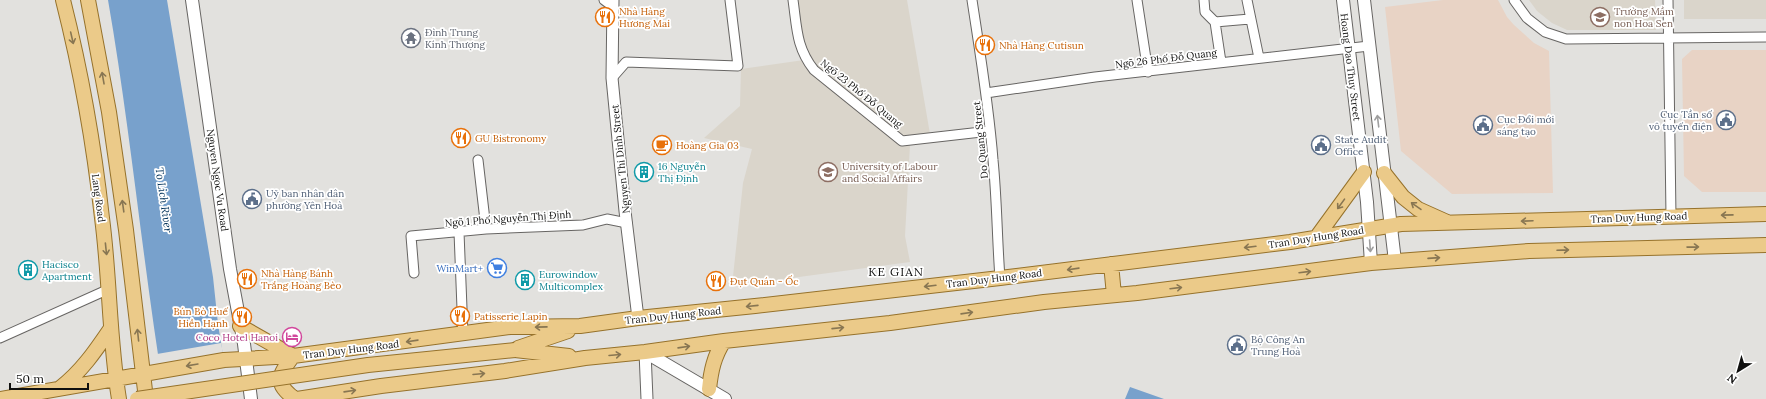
<svg xmlns="http://www.w3.org/2000/svg" width="1766" height="399" viewBox="0 0 1766 399" font-family="Lora,serif">
  <rect width="100%" height="100%" fill="#e2e1de"/>
  <path fill="#e8d3c5" d="M1443,0H1498L1507,17L1514,25L1534,43L1549,51L1553,193L1452,194L1401,151L1385,7Z
    M1692,50H1766V192H1702L1684,176L1682,59Z"/>
  <path fill="#dad5cb" d="M796,0H907L930,134L904,137L817,67L801,42Z
    M1529,0H1655L1656,30H1567L1552,23L1537,11Z
    M1684,0H1766V19H1684Z
    M804,60L899,144L910,145L905,236L910,262L732,286L743,183L752,149L704,138L740,106L741,69Z"/>
  <path fill="#78a1cc" d="M108,0H167L213,277L218,324L230,399H165C143,266 131,132 108,0Z
    M1130,387L1164,399H1125Z"/>
  <path fill="#e2e1de" d="M221,343L232,397L230,399H163L157,354Z"/>
  <g fill="none" stroke-linecap="round" stroke-linejoin="round">
    <defs>
      <path id="minor" d="M604,0L612,6
        M793,0C797,28 796,47 814,70L902,141L990,131
        M972,0C980,53 989,106 993,160C997,199 997,239 1000,278
        M1137,0L1148,72
        M1204,0L1205,12L1215,22L1221,62
        M1247,0L1259,58
        M1514,0L1527,18L1545,32L1566,39L1766,37
        M1668,0L1671,216
        M1215,22L1250,19
        M612,78L626,62L738,66L730,0
        M986,93L1095,77L1369,46
        M478,160L486,229
        M459,232L463,334
        M414,273L411,236L486,229L583,225L607,219L627,223
        M0,338L109,289"/>
      <path id="tertiary" d="M613,0L612,78L625,211L638,318
        M645,352L647,399"/>
      <path id="secondary" d="M192,0L230,269L244,344L251,399
        M1343,0L1367,202L1371,263
        M1364,0L1395,261
        M645,352L725,399"/>
      <path id="primary" d="M63,0C81,71 94,145 102,218C110,278 109,339 119,399
        M88,0L109,112L126,230L146,399
        M1384,173L1403,197L1418,209L1447,222
        M1316,238L1364,172
        M1111,264L1114,295
        M240,326L293,356
        M518,348L568,331
        M515,350L569,356
        M293,356C278,376 274,383 295,399
        M60,388C82,371 96,350 111,328
        M709,389C711,371 714,356 724,341
        M1,399L224,360L293,356L510,327L580,326L638,318L755,306L1000,278L1290,242L1401,224L1766,214
        M297,399L381,386L505,371L585,358L645,352L724,341L890,323L1044,302L1137,293L1371,263L1529,251L1766,245"/>
    </defs>
    <use href="#minor" stroke="#676563" stroke-width="11"/>
    <use href="#tertiary" stroke="#676563" stroke-width="13"/>
    <use href="#secondary" stroke="#676563" stroke-width="14"/>
    <use href="#primary" stroke="#96722b" stroke-width="16"/>
    <use href="#minor" stroke="#fff" stroke-width="9"/>
    <use href="#tertiary" stroke="#fff" stroke-width="11"/>
    <use href="#secondary" stroke="#fff" stroke-width="12"/>
    <use href="#primary" stroke="#ebca89" stroke-width="14"/>
    <defs>
      <path id="primary-bridge" d="M137,399L368,365L515,350"/>
    </defs>
    <use href="#primary-bridge" stroke="#96722b" stroke-width="16" stroke-linecap="butt"/>
    <use href="#primary-bridge" stroke="#ebca89" stroke-width="14"/>
  </g>
  <defs><path id="oneway-shaft" d="M-6 0H5M1.5-3L5.5 0L1.5 3" fill="none" stroke-width="1.6" stroke-linecap="round" stroke-linejoin="round"/></defs>
  <g stroke="#887652">
    <use href="#oneway-shaft" transform="translate(72 38) rotate(77)"/>
    <use href="#oneway-shaft" transform="translate(103 78) rotate(-100)"/>
    <use href="#oneway-shaft" transform="translate(1341 204) rotate(126)"/>
    <use href="#oneway-shaft" transform="translate(123 206) rotate(-98)"/>
    <use href="#oneway-shaft" transform="translate(1416 206) rotate(-145)"/>
    <use href="#oneway-shaft" transform="translate(1727 215) rotate(179)"/>
    <use href="#oneway-shaft" transform="translate(1527 221) rotate(178)"/>
    <use href="#oneway-shaft" transform="translate(1250 247) rotate(173)"/>
    <use href="#oneway-shaft" transform="translate(1693 247) rotate(-1)"/>
    <use href="#oneway-shaft" transform="translate(106 249) rotate(84)"/>
    <use href="#oneway-shaft" transform="translate(1563 250) rotate(-2)"/>
    <use href="#oneway-shaft" transform="translate(1434 258) rotate(-4)"/>
    <use href="#oneway-shaft" transform="translate(1073 269) rotate(172)"/>
    <use href="#oneway-shaft" transform="translate(1305 272) rotate(-7)"/>
    <use href="#oneway-shaft" transform="translate(930 286) rotate(173)"/>
    <use href="#oneway-shaft" transform="translate(1176 288) rotate(-7)"/>
    <use href="#oneway-shaft" transform="translate(752 306) rotate(174)"/>
    <use href="#oneway-shaft" transform="translate(967 313) rotate(-8)"/>
    <use href="#oneway-shaft" transform="translate(541 327) rotate(179)"/>
    <use href="#oneway-shaft" transform="translate(838 328) rotate(-6)"/>
    <use href="#oneway-shaft" transform="translate(138 335) rotate(-96)"/>
    <use href="#oneway-shaft" transform="translate(412 341) rotate(172)"/>
    <use href="#oneway-shaft" transform="translate(684 347) rotate(-8)"/>
    <use href="#oneway-shaft" transform="translate(615 355) rotate(-5)"/>
    <use href="#oneway-shaft" transform="translate(192 365) rotate(170)"/>
    <use href="#oneway-shaft" transform="translate(479 374) rotate(-5)"/>
    <use href="#oneway-shaft" transform="translate(350 391) rotate(-8)"/>
  </g>
  <g stroke="#9f9f9f">
    <use href="#oneway-shaft" transform="translate(1378 121) rotate(-97)"/>
    <use href="#oneway-shaft" transform="translate(1370 246) rotate(86)"/>
  </g>
  <defs>
    <symbol id="restaurant-ring" viewBox="-11 -11 22 22"><circle r="9.5" fill="#fff" stroke="#e8710a" stroke-width="1.5"/><path d="M-5-6h1v4h1v-4h1v4h1v-4h1v5L-1.5 .5V6h-2V.5L-5-1ZM5-6V6H3V1.5H1.5Q1.5-4 5-6Z" fill="#e8710a"/></symbol>
    <symbol id="school-ring" viewBox="-11 -11 22 22"><circle r="9.5" fill="#fff" stroke="#8d6e63" stroke-width="1.5"/><path d="M0-5L7-2L0 1L-7-2ZM-4 1L0 2.5L4 1V4Q0 6-4 4Z" fill="#8d6e63"/></symbol>
    <symbol id="temple-ring" viewBox="-11 -11 22 22"><circle r="9.5" fill="#fff" stroke="#6b7280" stroke-width="1.5"/><path d="M0-6L5-2H3V0L6.5 2.5H4V6H1.5V3h-3V6H-4V2.5H-6.5L-3 0V-2H-5Z" fill="#6b7280"/></symbol>
    <symbol id="civic-ring" viewBox="-11 -11 22 22"><circle r="9.5" fill="#fff" stroke="#5c6f8a" stroke-width="1.5"/><path d="M-.6-6.5H3V-4.5H.6V-3L4-1V1h2V6H-6V1h2V-1L-.6-3ZM-1.2 2.5V6h2.4V2.5Z" fill="#5c6f8a"/></symbol>
    <symbol id="cafe-ring" viewBox="-11 -11 22 22"><circle r="9.5" fill="#fff" stroke="#e8710a" stroke-width="1.5"/><path d="M-5.5-4.5H6V0H3Q3 3.5 0 3.5H-2.5Q-5.5 3.5-5.5 0ZM3-3.2v2h1.7v-2ZM-6 4.5H4V6H-6Z" fill="#e8710a"/></symbol>
    <symbol id="building-ring" viewBox="-11 -11 22 22"><circle r="9.5" fill="#fff" stroke="#0f9aa8" stroke-width="1.5"/><path d="M-4-6H4V6H1V3H-1V6H-4ZM-2.5-4.3h1.7v1.8h-1.7ZM.8-4.3h1.7v1.8H.8ZM-2.5-1h1.7V.8h-1.7ZM.8-1h1.7V.8H.8Z" fill="#0f9aa8"/></symbol>
    <symbol id="university-ring" viewBox="-11 -11 22 22"><circle r="9.5" fill="#fff" stroke="#8d6e63" stroke-width="1.5"/><path d="M0-5L7-2L0 1L-7-2ZM-4 1L0 2.5L4 1V4Q0 6-4 4Z" fill="#8d6e63"/></symbol>
    <symbol id="supermarket-ring" viewBox="-11 -11 22 22"><circle r="9.5" fill="#fff" stroke="#3f7fe0" stroke-width="1.5"/><path d="M-6-5.5h2.5l.6 2H6L4.5 2H-2.5L-4.4-4H-6ZM-1.5 3.2a1.3 1.3 0 1 0 .1 0ZM3 3.2a1.3 1.3 0 1 0 .1 0Z" fill="#3f7fe0"/></symbol>
    <symbol id="hotel-ring" viewBox="-11 -11 22 22"><circle r="9.5" fill="#fff" stroke="#d1479c" stroke-width="1.5"/><path d="M-6-4.5h1.5V1H6V5H4.5V3h-9V5H-6ZM-4 0a1.8 1.8 0 1 1 3.6 0ZM.5 0V-2.5h3Q6-2.5 6 0Z" fill="#d1479c"/></symbol>
  </defs>
  <g fill-rule="evenodd">
    <use href="#restaurant-ring" x="594" y="6" width="22" height="22"/>
    <use href="#school-ring" x="1589" y="6" width="22" height="22"/>
    <use href="#temple-ring" x="400" y="27" width="22" height="22"/>
    <use href="#restaurant-ring" x="974" y="34" width="22" height="22"/>
    <use href="#civic-ring" x="1715" y="109" width="22" height="22"/>
    <use href="#civic-ring" x="1472" y="114" width="22" height="22"/>
    <use href="#restaurant-ring" x="450" y="127" width="22" height="22"/>
    <use href="#cafe-ring" x="651" y="134" width="22" height="22"/>
    <use href="#civic-ring" x="1310" y="134" width="22" height="22"/>
    <use href="#building-ring" x="633" y="161" width="22" height="22"/>
    <use href="#university-ring" x="817" y="161" width="22" height="22"/>
    <use href="#civic-ring" x="241" y="188" width="22" height="22"/>
    <use href="#supermarket-ring" x="486" y="257" width="22" height="22"/>
    <use href="#building-ring" x="17" y="259" width="22" height="22"/>
    <use href="#restaurant-ring" x="236" y="268" width="22" height="22"/>
    <use href="#building-ring" x="514" y="269" width="22" height="22"/>
    <use href="#restaurant-ring" x="705" y="270" width="22" height="22"/>
    <use href="#restaurant-ring" x="449" y="305" width="22" height="22"/>
    <use href="#restaurant-ring" x="231" y="306" width="22" height="22"/>
    <use href="#hotel-ring" x="281" y="326" width="22" height="22"/>
    <use href="#civic-ring" x="1226" y="334" width="22" height="22"/>
  </g>
  <g text-anchor="middle" stroke-width="3.5" stroke-linejoin="round" paint-order="stroke">
    <g font-size="10" fill="#c56008" stroke="#fff" text-anchor="start">
      <text x="619" y="15">Nhà Hàng<tspan x="619" dy="12">Hương Mai</tspan></text>
      <text x="999" y="49">Nhà Hàng Cutisun</text>
      <text x="475" y="142">GU Bistronomy</text>
      <text x="676" y="149">Hoàng Gia 03</text>
      <text x="261" y="277">Nhà Hàng Bánh<tspan x="261" dy="12">Trắng Hoàng Bèo</tspan></text>
      <text x="730" y="285">Đụt Quán - Ốc</text>
      <text x="228" y="315" text-anchor="end">Bún Bò Huế<tspan x="228" dy="12">Hiền Hạnh</tspan></text>
      <text x="474" y="320">Patisserie Lapin</text>
    </g>
    <g font-size="10" fill="#785e54" stroke="#fff" text-anchor="start">
      <text x="1614" y="15">Trường Mầm<tspan x="1614" dy="12">non Hoa Sen</tspan></text>
      <text x="842" y="170">University of Labour<tspan x="842" dy="12">and Social Affairs</tspan></text>
    </g>
    <g font-size="10" fill="#5b616d" stroke="#fff" text-anchor="start">
      <text x="425" y="36">Đình Trung<tspan x="425" dy="12">Kính Thượng</tspan></text>
    </g>
    <g font-size="10" fill="#10100f" stroke="#fff">
      <text transform="translate(1166 58) rotate(-7)" y="4">Ngõ 26 Phố Đỗ Quang</text>
      <text transform="translate(1351 67) rotate(83)" y="4">Hoang Dao Thuy Street</text>
      <text transform="translate(862 93) rotate(39)" y="4">Ngõ 23 Phố Đỗ Quang</text>
      <text transform="translate(980 140) rotate(-96)" y="4">Do Quang Street</text>
      <text transform="translate(620 159) rotate(-96)" y="4">Nguyen Thi Dinh Street</text>
      <text transform="translate(218 180) rotate(82)" y="4">Nguyen Ngoc Vu Road</text>
      <text transform="translate(99 198) rotate(82)" y="4">Lang Road</text>
      <text transform="translate(1639 217) rotate(-2)" y="4">Tran Duy Hung Road</text>
      <text transform="translate(508 218) rotate(-4)" y="4">Ngõ 1 Phố Nguyễn Thị Định</text>
      <text transform="translate(1316 237) rotate(-9)" y="4">Tran Duy Hung Road</text>
      <text transform="translate(994 278) rotate(-7)" y="4">Tran Duy Hung Road</text>
      <text transform="translate(673 315) rotate(-6)" y="4">Tran Duy Hung Road</text>
      <text transform="translate(351 349) rotate(-7)" y="4">Tran Duy Hung Road</text>
    </g>
    <g font-size="10" fill="#4e5e75" stroke="#fff" text-anchor="start">
      <text x="1712" y="118" text-anchor="end">Cục Tần số<tspan x="1712" dy="12">vô tuyến điện</tspan></text>
      <text x="1497" y="123">Cục Đổi mới<tspan x="1497" dy="12">sáng tạo</tspan></text>
      <text x="1335" y="143">State Audit<tspan x="1335" dy="12">Office</tspan></text>
      <text x="266" y="197">Uỷ ban nhân dân<tspan x="266" dy="12">phường Yên Hoà</tspan></text>
      <text x="1251" y="343">Bộ Công An<tspan x="1251" dy="12">Trung Hoà</tspan></text>
    </g>
    <g font-size="10" fill="#0d838f" stroke="#fff" text-anchor="start">
      <text x="658" y="170">16 Nguyễn<tspan x="658" dy="12">Thị Định</tspan></text>
      <text x="42" y="268">Hacisco<tspan x="42" dy="12">Apartment</tspan></text>
      <text x="539" y="278">Eurowindow<tspan x="539" dy="12">Multicomplex</tspan></text>
    </g>
    <g font-size="10" fill="#366cbe" stroke="#fff" text-anchor="end">
      <text x="483" y="272">WinMart+</text>
    </g>
    <g font-size="10" fill="#b23c85" stroke="#fff" text-anchor="end">
      <text x="278" y="341">Coco Hotel Hanoi</text>
    </g>
    <g font-size="11" font-style="italic" fill="#02325a" stroke="#fff">
      <text transform="translate(164 200) rotate(82)" y="4">To Lich River</text>
    </g>
    <g font-size="12" letter-spacing="1" fill="#10100f" stroke="#fff">
      <text x="896" y="276">KE GIAN</text>
    </g>
  </g>
  <g transform="translate(1738 371) rotate(217)" stroke="#ffffff" stroke-width="3" paint-order="stroke">
  <path d="M0-3L7 15L0 10L-7 15Z" fill="#10100f"/>
  <text y="-6" font-size="11" font-weight="bold" text-anchor="middle" fill="#10100f">N</text>
  </g>
  <path d="M10 383v6h78v-6" fill="none" stroke="#10100f" stroke-width="2"/>
  <text x="16" y="383" font-size="12" fill="#10100f" stroke="#ffffff" stroke-width="3" paint-order="stroke">50 m</text>
</svg>
